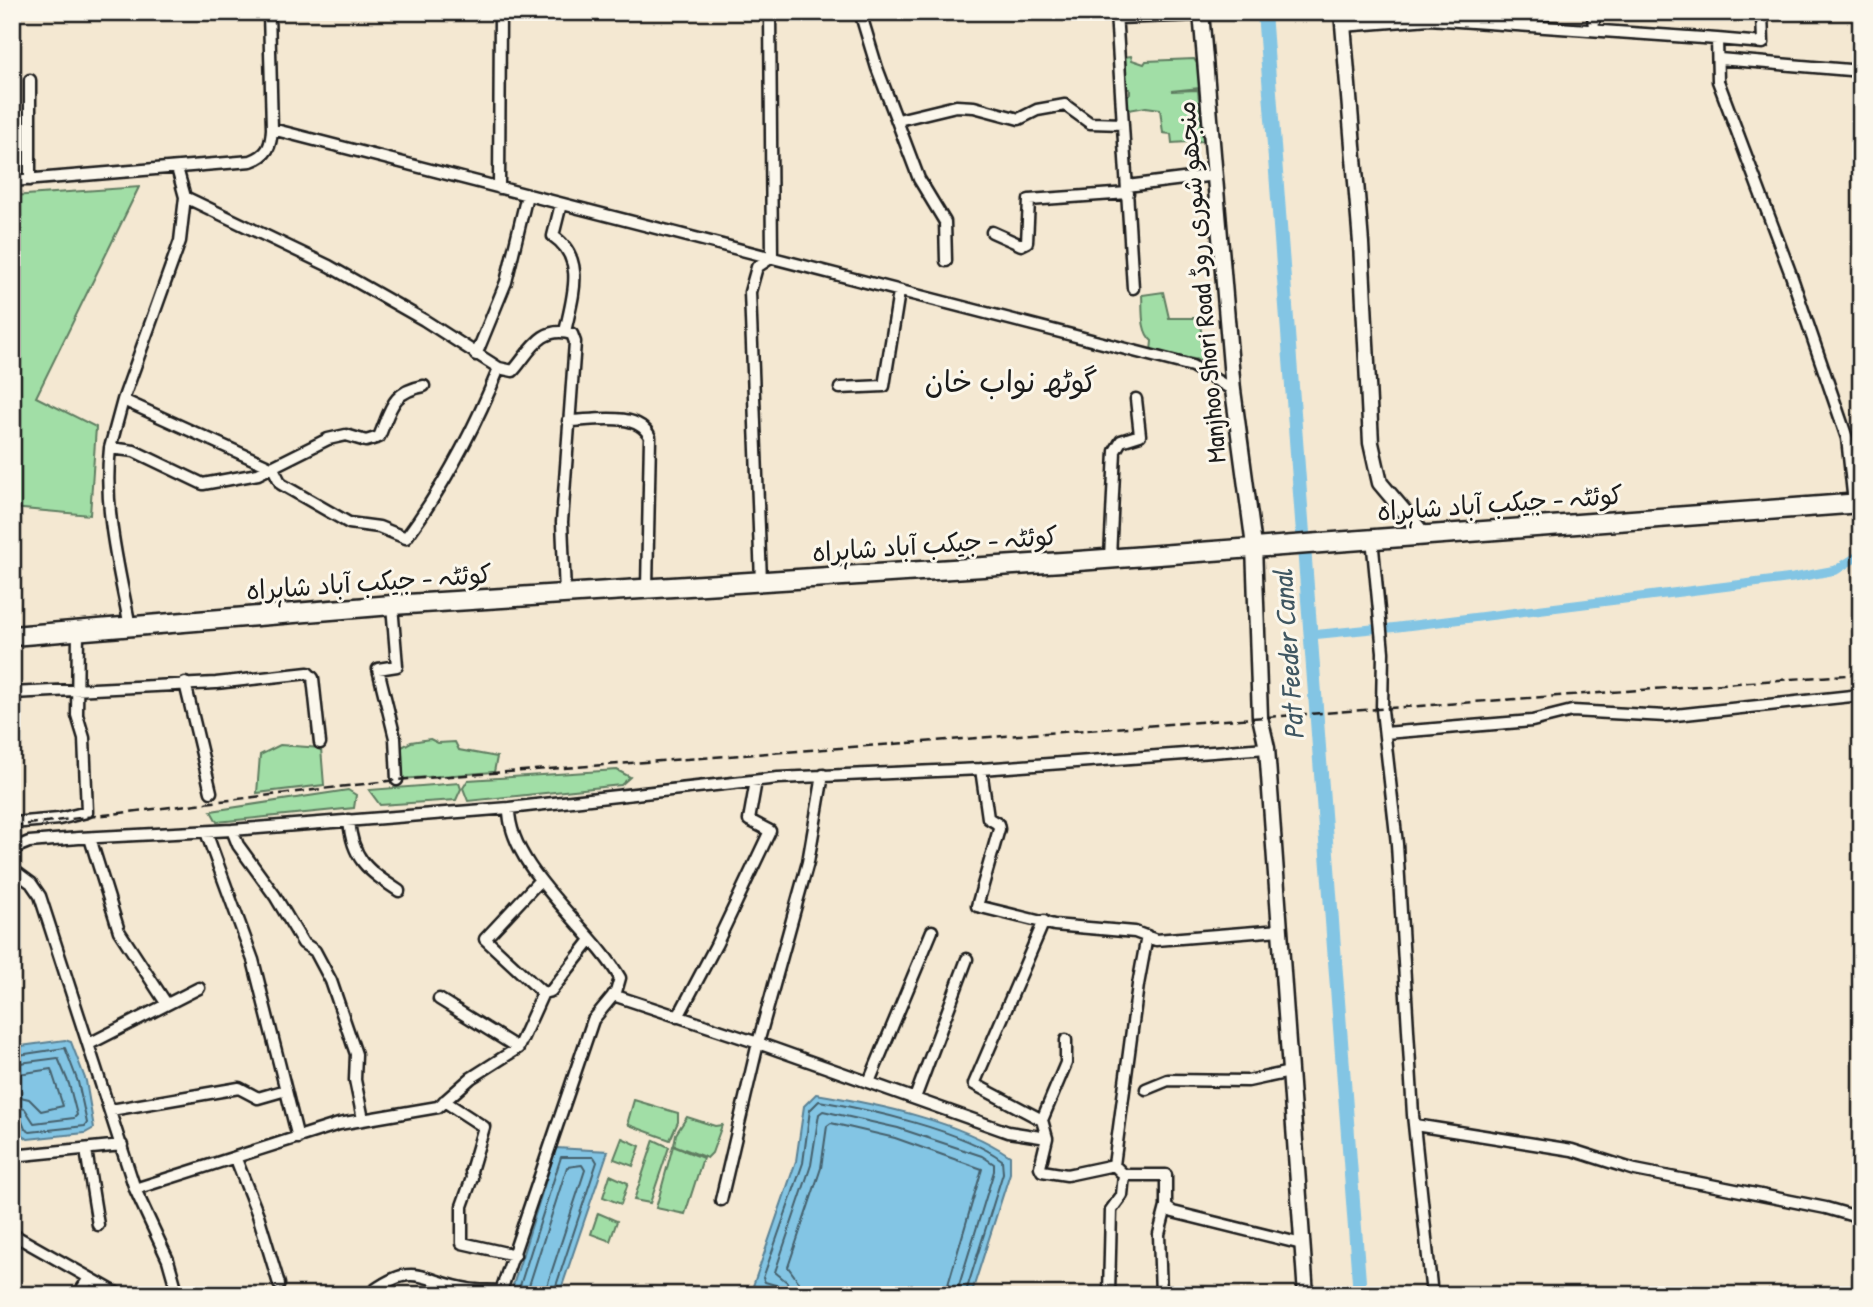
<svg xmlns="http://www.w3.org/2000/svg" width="1873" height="1307" viewBox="0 0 1873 1307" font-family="'Patrick Hand','Playpen Sans Arabic',sans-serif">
  <rect width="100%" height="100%" fill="#f4e8d2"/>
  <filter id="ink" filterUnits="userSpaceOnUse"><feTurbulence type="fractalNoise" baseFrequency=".0143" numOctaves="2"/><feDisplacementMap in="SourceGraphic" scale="14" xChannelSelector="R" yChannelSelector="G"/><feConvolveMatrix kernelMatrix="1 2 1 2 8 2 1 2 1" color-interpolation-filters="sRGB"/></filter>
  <g filter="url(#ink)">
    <path fill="#a1dea6" stroke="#5e7d61" stroke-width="2" d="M1131,56L1132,60L1144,64L1146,61L1194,59L1200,68V88L1171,91L1198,90L1203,141L1172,143L1171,134L1163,133L1160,109L1146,107L1129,110L1124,107V98L1130,94V89L1125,88L1121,73L1125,67L1121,62L1124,57Z
      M139,187L36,397L96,427L90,515L12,508V196Z
      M1163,292L1169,318H1199L1206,361L1151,352L1152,341C1140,331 1143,309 1142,295Z
      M430,739L438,743L455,742L459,750L497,757L494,772L401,779L398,749L411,742Z
      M280,745L321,748L324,785L257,793L260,755Z
      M617,770L630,777L621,785L468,801L463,788L468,780Z
      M459,783L461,789L456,800L380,805L369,790Z
      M348,790L356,795L354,808L217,822L211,811Z
      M634,1100L678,1113V1122L670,1140L629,1125L628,1121Z
      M687,1117L715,1126L722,1125L712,1153L707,1158L674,1145L676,1134Z
      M622,1138L640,1146L633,1166L614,1159Z
      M654,1140L669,1147L650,1203L634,1200Z
      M673,1146L703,1158L685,1214L656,1208Z
      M610,1175L628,1183L621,1204L603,1197Z
      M598,1213L617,1221L610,1241L591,1234Z"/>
    <path fill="#83c5e4" stroke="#5a8194" stroke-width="2" d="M65,1040L71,1042L86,1081L94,1128L85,1133L28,1139L18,1132L12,1107V1051L21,1046Z
      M816,1094C877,1104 959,1121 1010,1156V1173L971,1295H786L753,1286L796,1161L804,1106Z
      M556,1148L608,1151L559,1295H510Z"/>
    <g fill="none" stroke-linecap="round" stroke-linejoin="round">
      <path stroke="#45606c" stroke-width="2" d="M12,1056L65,1048L78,1082L87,1123L85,1126L30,1132L25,1129L20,1116L12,1114
        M12,1064L58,1058L69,1084L77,1115L74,1118L34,1123L25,1109L12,1105
        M12,1075L51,1069L63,1106L41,1111L29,1099L12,1095
        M517,1295L561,1157H594L597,1162L553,1295
        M526,1295L567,1167L582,1165L585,1170L544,1295
        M782,1295L779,1286L765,1282L763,1278L803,1163L810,1110L819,1101C868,1109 964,1131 1002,1160L1003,1173L965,1295
        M790,1295L787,1282L775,1272L811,1165L819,1114L823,1111L898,1128L982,1156L994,1164V1171L956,1295
        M801,1295L798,1281L788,1267L821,1168L827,1126L831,1123L895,1138L982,1169L945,1295"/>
      <path stroke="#83c5e4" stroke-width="9" d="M1390,628L1793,578L1836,570L1861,554
        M1311,635L1372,629"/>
      <path stroke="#83c5e4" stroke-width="14" d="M1264,12L1360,1295"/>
      <defs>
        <path id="street" d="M860,12L877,68L919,179L945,222L946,261
          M1116,12L1133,288
          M1593,12L1594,30
          M1117,18L1202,15
          M1343,26L1429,19L1717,39L1718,81L1790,272L1847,438L1854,503
          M1717,39L1763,43L1762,12
          M1719,59L1861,71
          M30,80V180
          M898,120L956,106L974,107L1019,119L1037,110L1065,105L1090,123L1123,124
          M272,129L1192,366L1233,390
          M12,181L251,161C268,155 271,146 272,129L269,12
          M1127,186L1215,175
          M499,188L500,12
          M561,204L553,236C587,259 572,298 565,332
          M992,232L1021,245L1027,242L1029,200L1128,193
          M476,355L506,282L527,195
          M499,368L513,371C530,352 541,324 572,334L575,342L562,522L565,594
          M840,388L884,386L899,292
          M123,400L273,468L281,484L349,523L379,527L406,538C445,485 474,430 499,368L424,320L329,266L185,197L177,168
          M568,421C592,421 638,410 650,437L647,588
          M110,448L123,400L180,241L185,197
          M1372,538L1383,652L1382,710L1397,844L1413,1115L1432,1295
          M1110,558L1115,451L1121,441L1140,435L1136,399
          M761,581L750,292L757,267L772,257L770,12
          M392,605L397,666L378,669L395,738L397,780
          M130,627C119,568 103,509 110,448L134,451L203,484L258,474L328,439L346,435L366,441L379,437C391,409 391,392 424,386
          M185,683L211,792
          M12,693L216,683L308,673L313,678L320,743
          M1385,733L1532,721L1572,711L1666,716L1861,695
          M981,769L988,818L998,824L999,829L977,906L1054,925L1135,932L1156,940L1280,930
          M349,820C352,859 367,870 399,891
          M12,823L59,819L87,812L84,738L77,715L78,631
          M232,830L238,845L275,896L303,943L315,951L331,981L356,1054L355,1080L363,1119
          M206,832L253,960L298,1138
          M90,838L119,931L166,1003
          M12,849L29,842L79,838L232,830L509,808L778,778L981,769L1267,748
          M12,869L31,883L40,896L135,1189L168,1260L178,1295
          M540,880L485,939L543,993
          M1044,921L974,1084L1042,1120L1047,1138L1040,1167L1042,1171L1067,1175L1114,1165
          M613,995L758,1043L808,862L823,775
          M439,999L518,1048
          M678,1017L716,945L770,831L749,820L756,781
          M89,1044L199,988
          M869,1082L932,931
          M1146,1089L1168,1080L1248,1081L1290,1072
          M915,1098L967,959
          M444,1101L484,1127L471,1171L472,1178L462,1206V1243L515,1255
          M111,1110L239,1088L258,1098L286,1090
          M1042,1120L1066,1063V1040
          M1415,1125L1572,1150L1635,1170L1826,1208L1861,1218
          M86,1150L98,1225
          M12,1156L122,1145
          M236,1159L258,1215L279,1284
          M1114,1165L1138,985L1147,936
          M1114,1165L1124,1175H1166V1207L1173,1212L1302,1244
          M135,1189L339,1124L438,1107L471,1078L518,1048L543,993L551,991L591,940
          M721,1200L758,1043L1008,1132L1047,1138
          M12,1234L120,1295
          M78,1295L89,1278
          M368,1295C414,1259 421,1281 468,1289C478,1291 490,1290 501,1291L593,1020L616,992L620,978C592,928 508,868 509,808
          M1109,1295L1111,1210L1122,1195L1124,1175
          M1161,1295L1159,1234L1166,1207"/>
        <path id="secondary" d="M1201,12L1233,390L1254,546L1260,717L1267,748L1306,1295
          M1342,12L1361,243L1371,443L1380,483L1423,534"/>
        <path id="highway" d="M12,636L392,605L1078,561L1861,503"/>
      </defs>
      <use href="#street" stroke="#1c1c1c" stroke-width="15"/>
      <use href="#secondary" stroke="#1c1c1c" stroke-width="19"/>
      <use href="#highway" stroke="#1c1c1c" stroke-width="23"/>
      <use href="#street" stroke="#fbf7ec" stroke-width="10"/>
      <use href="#secondary" stroke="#fbf7ec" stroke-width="14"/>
      <use href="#highway" stroke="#fbf7ec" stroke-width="18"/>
      <path stroke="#1c1c1c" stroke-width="2.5" stroke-dasharray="10 5" stroke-linecap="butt" d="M12,826L397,780L1861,674"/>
    </g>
  </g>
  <g text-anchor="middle" stroke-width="6" stroke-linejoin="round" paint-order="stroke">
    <g font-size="26" fill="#1c1c1c" stroke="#fbf7ec">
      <text transform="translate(1201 282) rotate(-95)" y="9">Manjhoo Shori Road منجھو شوری روڈ</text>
      <text transform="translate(1500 503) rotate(-4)" y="9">کوئٹہ - جیکب آباد شاہراہ</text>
      <text transform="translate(935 544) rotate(-4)" y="9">کوئٹہ - جیکب آباد شاہراہ</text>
      <text transform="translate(369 582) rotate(-4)" y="9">کوئٹہ - جیکب آباد شاہراہ</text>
    </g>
    <g font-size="28" font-style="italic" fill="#405762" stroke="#fbf7ec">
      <text transform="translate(1288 655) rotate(-94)" y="10">Pat Feeder Canal</text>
    </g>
    <g font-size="30" fill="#1c1c1c" stroke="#fbf7ec">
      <text x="1011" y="392">گوٹھ نواب خان</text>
    </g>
  </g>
  <rect width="1873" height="1307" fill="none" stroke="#fbf7ec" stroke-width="42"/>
  <rect x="21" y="21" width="1831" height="1265" fill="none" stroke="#1c1c1c" stroke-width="2.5" filter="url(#ink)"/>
</svg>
